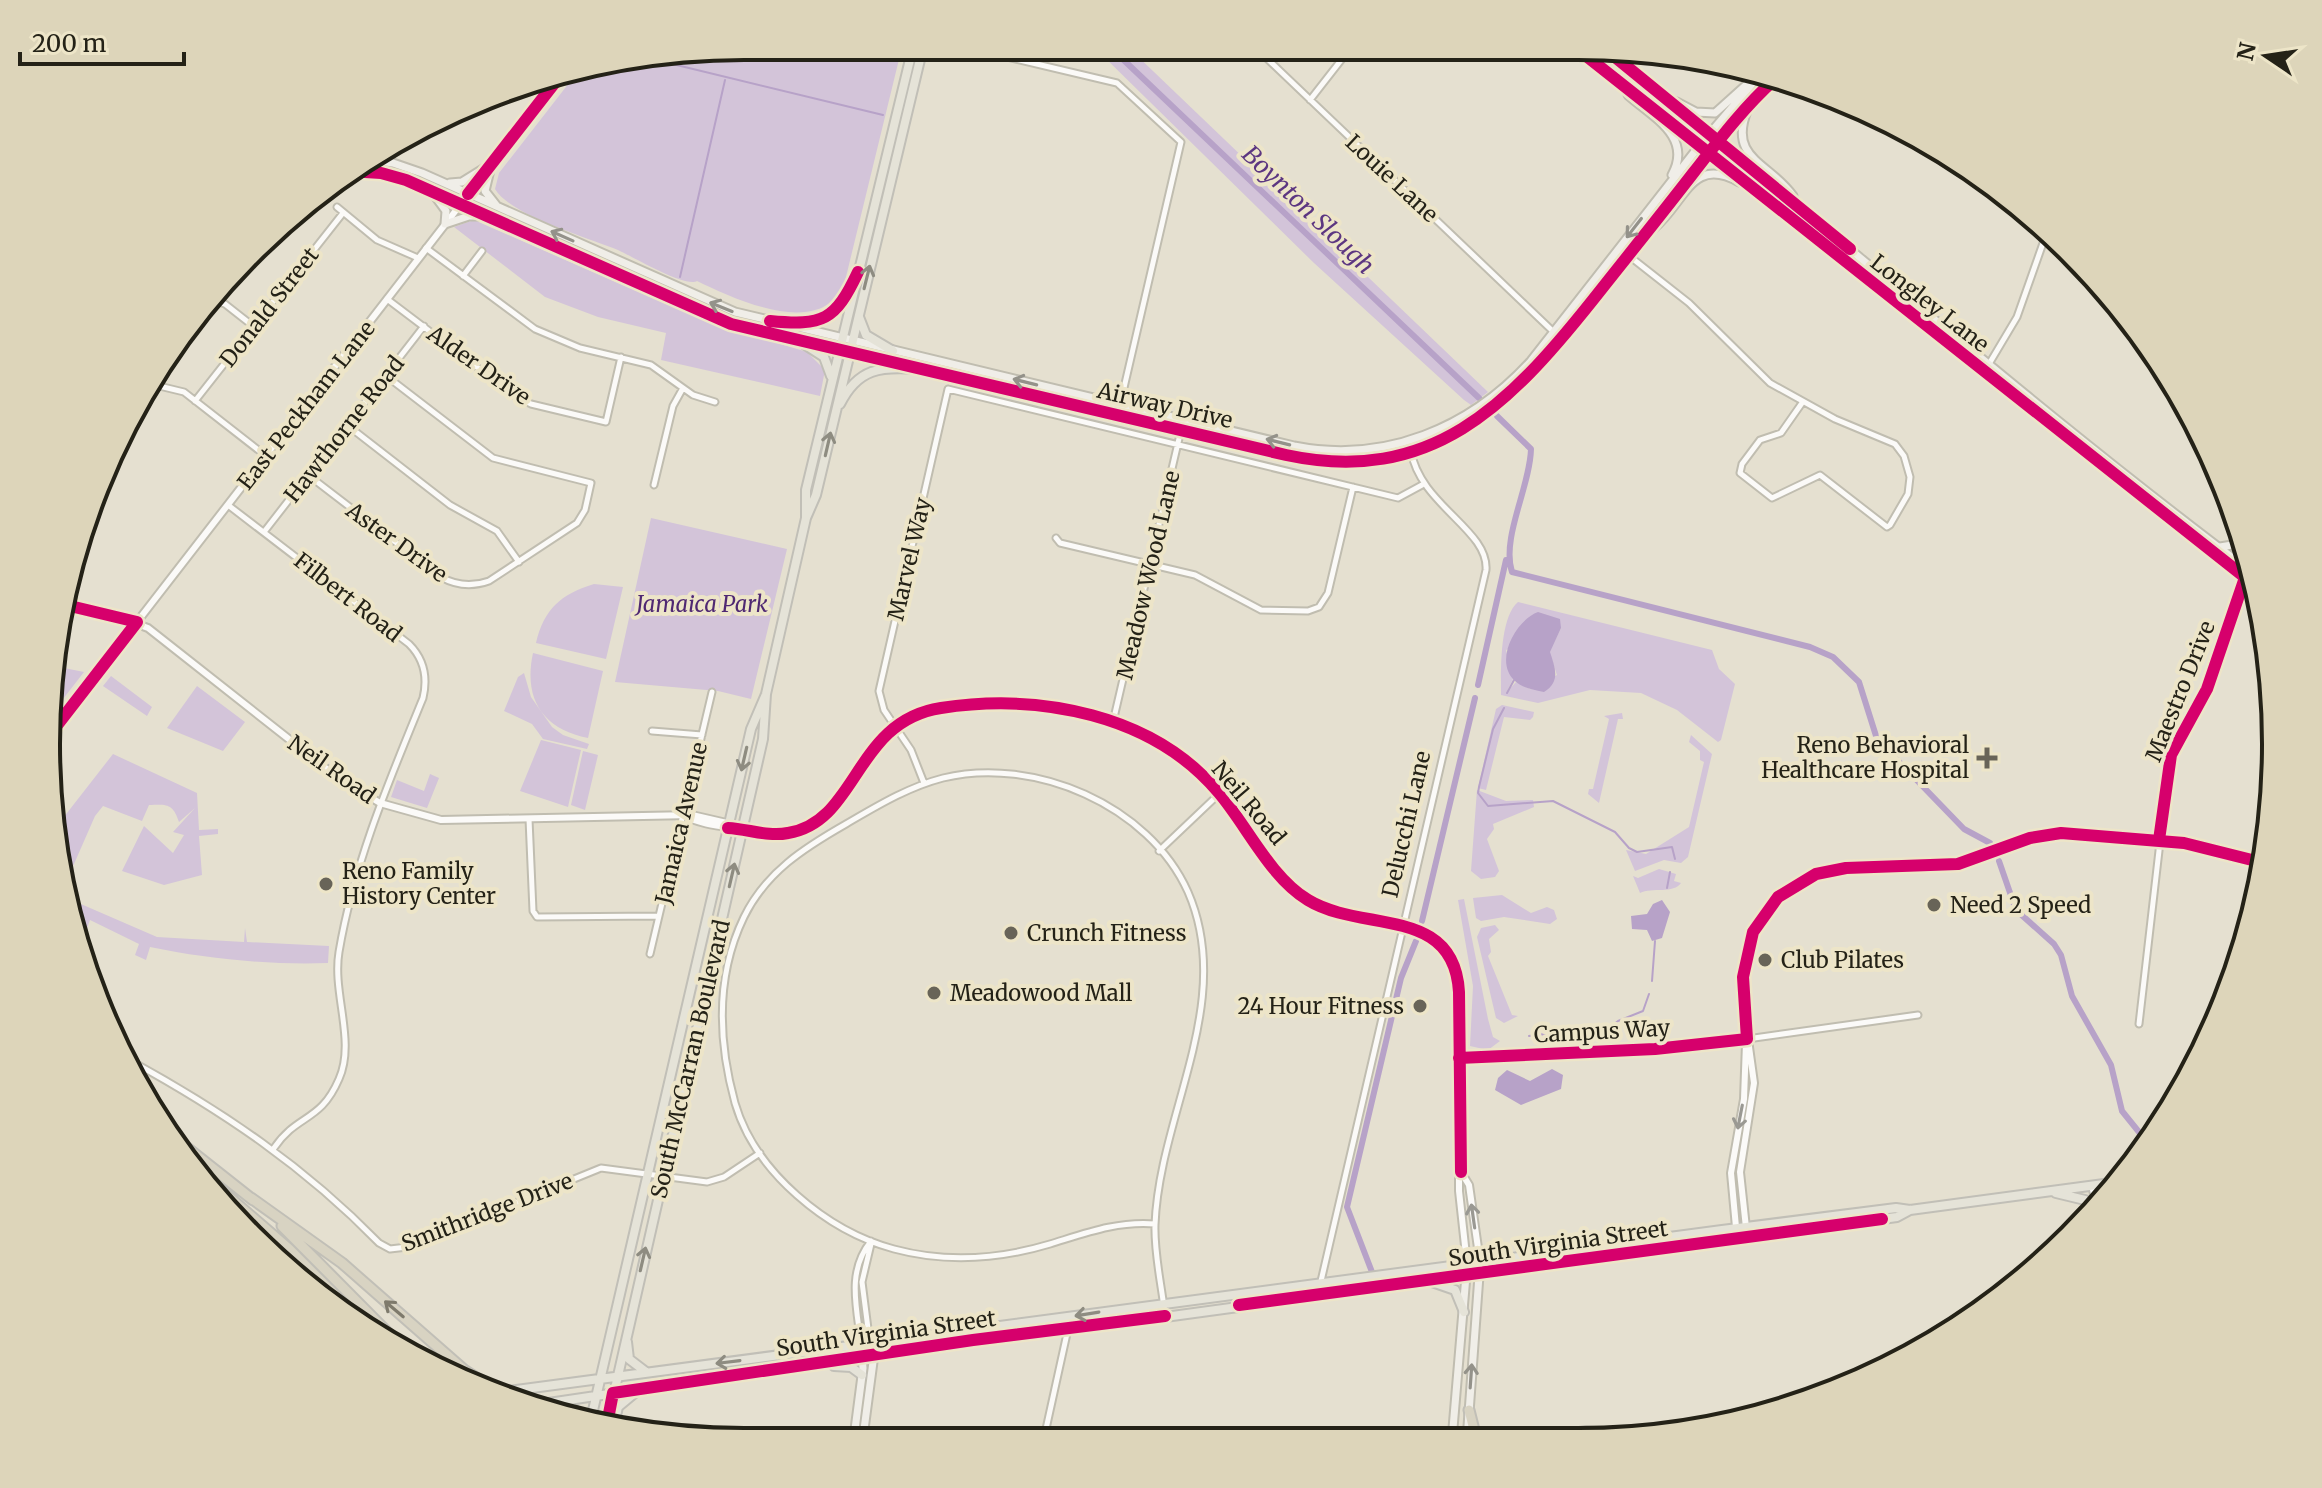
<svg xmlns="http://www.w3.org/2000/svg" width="2322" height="1488" viewBox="0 0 2322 1488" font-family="Merriweather,serif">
  <rect width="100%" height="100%" fill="#e5e0d0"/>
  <path fill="#d3c4d9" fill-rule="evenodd" d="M744,46L902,47L845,281C824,341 736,300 697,281C686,288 633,257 618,250C589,238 510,215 495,189L499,173L576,74Z
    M1095,48L1130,49L1488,392L1471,405L1464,400L1314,263Z
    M474,220L710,323L807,352L825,370L820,396L661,360L666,333L598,317L545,297L454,227Z
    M651,518L787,549L751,699L718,691L615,682Z
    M594,584L623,587L606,659L536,643C544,609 561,594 594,584Z
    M1518,602L1712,650L1719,669L1735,684L1721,740L1718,742L1677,710L1641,693L1590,690L1538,703L1501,695C1501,673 1499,618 1518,602ZM1561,628L1549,652L1557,675L1530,689L1516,682L1506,693L1513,679L1506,650Z
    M533,653L603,671L588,738C543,729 523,699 533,653Z
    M54,666L84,672L49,717L47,699Z
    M524,673L531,697L552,727L563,735L589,744L587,749L543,739L532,724L504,711L518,677Z
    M111,676L152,707L147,716L103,686Z
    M197,686L245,722L223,751L167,728Z
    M1502,705L1534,712L1533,717L1530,720L1504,717L1486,790L1478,788L1496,709Z
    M1622,713L1623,719H1618L1599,803L1588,794L1589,789H1593L1609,719L1604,716Z
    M1691,735L1712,754L1688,857L1681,863L1664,860L1635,871L1626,850L1646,854L1689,827L1704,762L1700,760V751L1689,742Z
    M541,740L581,750L568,807L520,791Z
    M583,751L598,755L585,810L571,805Z
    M113,754L197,793L199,830L218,829V834L199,836L202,875L164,885L122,871L144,826L173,853L184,835L173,832L195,808L179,822C173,804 168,804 149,805L142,821L103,806L95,816L74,864L72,868L67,866L69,861L63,858L60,822Z
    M430,774L439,778L427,808L391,797L397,780L424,791Z
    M1477,790L1506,801L1533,800L1534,807L1493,824L1494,829L1487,839L1499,871L1495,877L1481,879L1471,871Z
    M1659,869L1676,874L1674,881L1681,883C1674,894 1652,887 1640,893L1633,876L1638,878Z
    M1502,895L1531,913L1547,907L1554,910L1557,919L1550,924L1504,917L1481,921L1476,918L1473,898Z
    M67,898L157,937L244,942L245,928L247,942L329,946L328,963C269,965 208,959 150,947L146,960L135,955L139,944L90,920L80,948L70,924Z
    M1464,899L1488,1019L1493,1037L1500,1041L1488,1050L1470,1046L1473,986L1458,900Z
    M1495,925L1499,930L1489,939L1491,952L1488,956L1512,1015L1518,1016L1504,1023L1496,1018L1477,937L1481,928Z"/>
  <path fill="#b7a2c8" d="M1538,612L1560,619L1561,628L1550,652C1555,668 1561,681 1544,692C1534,690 1522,688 1515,681C1493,661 1516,620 1538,612Z
    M1662,900L1670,912L1662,938L1652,941L1647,930L1632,929L1631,916L1647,914L1653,904Z
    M1552,1069L1563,1075L1561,1089L1521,1105L1495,1090L1498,1078L1507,1070L1530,1081Z"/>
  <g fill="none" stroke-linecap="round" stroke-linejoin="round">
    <path stroke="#b7a2c8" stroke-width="2" d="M656,60L883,115
      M680,277L725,80
      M1507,693L1514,680
      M1504,708L1493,729L1479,787L1478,793L1488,806L1553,801L1615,832L1629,848L1637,852L1672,847L1675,859
      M1667,888L1670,872
      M1652,981L1655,941
      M1529,1036L1539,1034L1570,1038
      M1578,1040L1593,1041L1618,1021L1643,1011L1649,994"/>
    <path stroke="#b7a2c8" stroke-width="6" d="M1111,48L1479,398
      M1497,416L1531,449C1530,487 1501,538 1512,572L1810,647L1833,657L1859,682L1877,739L1964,829L1990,843
      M1478,685L1506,560
      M1999,861L2016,910L2054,944L2061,955L2072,996L2111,1065L2122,1111L2147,1142
      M1422,921L1475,698
      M1372,1272L1347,1207L1401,978L1416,941"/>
    <defs>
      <path id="minor" d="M965,47L1117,83L1181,142L1120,405
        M1257,49L1561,339
        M1310,100L1349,50
        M337,207L377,240L418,258
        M426,248L535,329L580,348L651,365L693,395L715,402
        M1619,248L1689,303L1770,383L1835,419L1895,444L1904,456L1910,477L1908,494L1890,525L1887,527L1820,475L1772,498L1740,473L1742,464L1760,440L1781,433L1802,403
        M463,276L482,251
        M387,299L515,396L531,404L606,422L621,357
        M211,300L225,304L253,326
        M1989,364L2017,317L2048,229
        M155,385L184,392L266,456
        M195,401L343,213
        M347,425L450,505L497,531L519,562
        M308,475L441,577C457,586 472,587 489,581L577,523L585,510L591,483L493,458L385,375
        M654,485L673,406L683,388
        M228,505L409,644C424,659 428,677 423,698C389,781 354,863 339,952C332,993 356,1041 339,1079C320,1123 298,1113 274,1148
        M264,532L424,326
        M1056,538L1060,543L1195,575L1261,610L1308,611L1319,607L1328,593L1353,487
        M1113,722L1181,430
        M652,731L702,735
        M924,783L911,750L884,710L879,691L948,389L1398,498L1422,485
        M529,819L533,911L537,917L659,916
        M1159,851L1219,794
        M650,954L712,692
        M2139,1024L2169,764L2176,742L2207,689L2251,560
        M1747,1039L1918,1015
        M131,1061C224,1112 305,1167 379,1243L390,1249L407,1247L601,1168L707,1182L724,1177L760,1153
        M2092,1187L2096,1208
        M1155,1224C1117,1221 1086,1233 1050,1244C1000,1259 946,1263 894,1249C827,1231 755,1172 735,1103C718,1041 715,977 744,917C766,872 804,848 846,824C877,806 908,787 943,778C1034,756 1149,805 1188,892C1236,1002 1159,1114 1155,1225C1154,1255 1162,1286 1165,1316
        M1318,1294L1486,570C1489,530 1420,505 1411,451
        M861,1344C857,1308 846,1272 871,1241
        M870,1344L862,1282L871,1244
        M1044,1438L1068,1329"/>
      <path id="tertiary" d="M66,605L115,616L148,628L337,777L380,803L441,820L692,815L731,824
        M51,733L560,76
        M683,815C701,825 722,826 742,829C758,831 772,836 789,833C866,818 852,708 960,706C1068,704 1159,713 1230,807C1252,837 1275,879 1307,899C1341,921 1386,918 1423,932L1447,952L1459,982V1191L1467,1264
        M1459,1058L1655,1049L1747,1039
        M1461,1172L1469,1185L1480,1262
        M1747,1237L1740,1172L1754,1083L1744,1011V964L1756,926L1784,891L1804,879L1832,870L1958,864L2030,838L2061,833L2184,843L2264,863
        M1737,1238L1731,1173L1744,1099L1746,1043"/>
      <path id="secondary" d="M1580,51L2256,586
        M1609,52C1825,224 2032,408 2254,574
        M1628,95C1653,117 1693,137 1672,175
        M1677,102L1696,112L1715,113L1755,77
        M1747,111C1728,159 1770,163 1793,196
        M366,159L393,163L422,173L735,312L1294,446C1385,464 1470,428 1531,361L1700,145L1759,76
        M491,166L485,191L496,205
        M349,171L381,173L406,180L731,324L1286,455C1431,486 1509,405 1592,301C1626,258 1660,216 1694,172C1719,140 1744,107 1774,80
        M450,183L462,182L491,164
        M435,196L446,211L445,224L469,216H483
        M1654,228C1685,203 1691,155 1739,182
        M2220,547L2244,543
        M854,1437L863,1368L861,1346
        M863,1437L873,1362L870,1345
        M1452,1440L1467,1264
        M1467,1440L1480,1262"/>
      <path id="primary" d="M859,317L866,335L893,351
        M770,321C807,325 833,325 851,287
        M799,341L824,357L831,376
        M840,404C858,368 881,366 918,369
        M806,517V490L913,47
        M2056,1193L2085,1200L2096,1210L2112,1191
        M1432,1282L1455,1290L1464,1312
        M627,1342L629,1359L646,1372
        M834,1366L851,1367L862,1375
        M494,1393L1722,1230L1896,1208L1910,1210L2119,1182
        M535,1405L973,1340L1121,1323L1897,1217L1910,1210
        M554,1406L573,1408L580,1416
        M591,1419L751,729L766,694L806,518L816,495L923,47
        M607,1424L763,739L766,694
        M614,1425L618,1407L636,1392"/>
      <path id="motorway" d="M162,1128L253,1200
        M194,1167L289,1249L351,1311
        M251,1198L342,1263L464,1370L498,1392
        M241,1220L311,1286
        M282,1226L391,1336
        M1469,1410L1475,1434L1492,1440
        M1507,1440L1586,1432L1649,1436"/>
    </defs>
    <use href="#minor" stroke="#c0bdb0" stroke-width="9"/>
    <use href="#tertiary" stroke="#c0bdb0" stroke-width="10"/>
    <use href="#secondary" stroke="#c0bdb0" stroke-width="11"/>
    <use href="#primary" stroke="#c1bfb7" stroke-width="12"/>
    <use href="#motorway" stroke="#c1bfb7" stroke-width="13"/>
    <use href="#minor" stroke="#fbfaf8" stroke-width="5"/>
    <use href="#tertiary" stroke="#fbfaf8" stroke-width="6"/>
    <use href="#secondary" stroke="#f0eee8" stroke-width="7"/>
    <use href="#primary" stroke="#e5e3d8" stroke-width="8"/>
    <use href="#motorway" stroke="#d8d3c2" stroke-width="9"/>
    <defs>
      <path id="cycleway" d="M1580,51L2256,586
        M1609,52L1850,249
        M349,171L381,173L406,180L731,324L1286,455C1431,486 1509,405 1592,301C1626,258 1660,216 1694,172C1719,140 1744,107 1774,80
        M468,194L560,76
        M770,321C823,326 835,321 858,272
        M51,733L137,622L66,605
        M728,828C748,829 768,837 788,833C858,822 854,721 941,708C1039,693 1153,714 1219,793C1247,826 1270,877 1308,900C1362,933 1454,905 1459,992L1461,1172
        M2159,840L2171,755L2207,689L2251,560
        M1459,1058L1655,1049L1747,1039L1743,977L1753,932L1778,897L1816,874L1846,868L1958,864L2030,838L2061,833L2184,843L2264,863
        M1239,1305L1882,1219
        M607,1424L613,1393L973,1340L1165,1316"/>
    </defs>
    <use href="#cycleway" stroke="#ede5c8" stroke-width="17"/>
    <use href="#cycleway" stroke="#d6006c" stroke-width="12"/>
  </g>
  <defs><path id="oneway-shaft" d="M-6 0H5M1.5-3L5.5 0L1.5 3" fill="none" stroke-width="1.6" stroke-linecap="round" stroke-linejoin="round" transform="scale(2)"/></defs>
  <g stroke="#94928a">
    <use href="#oneway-shaft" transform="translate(1634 228) rotate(128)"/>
    <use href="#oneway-shaft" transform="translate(562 236) rotate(-156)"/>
    <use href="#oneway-shaft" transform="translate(721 307) rotate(-158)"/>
    <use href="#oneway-shaft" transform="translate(1025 382) rotate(-166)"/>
    <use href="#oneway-shaft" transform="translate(1278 442) rotate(-166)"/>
    <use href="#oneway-shaft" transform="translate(1471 1376) rotate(-86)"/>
  </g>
  <g stroke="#8e8c81">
    <use href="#oneway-shaft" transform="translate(867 277) rotate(-76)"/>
    <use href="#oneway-shaft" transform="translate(828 444) rotate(-77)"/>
    <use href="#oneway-shaft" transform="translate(744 759) rotate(103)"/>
    <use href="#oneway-shaft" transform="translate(732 875) rotate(-77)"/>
    <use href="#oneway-shaft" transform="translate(643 1259) rotate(-77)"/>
    <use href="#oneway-shaft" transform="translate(1087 1314) rotate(171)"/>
    <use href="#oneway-shaft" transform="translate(728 1362) rotate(173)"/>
  </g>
  <g stroke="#9a9993">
    <use href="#oneway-shaft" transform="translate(1740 1117) rotate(101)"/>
    <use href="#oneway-shaft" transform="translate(1473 1216) rotate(-98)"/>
  </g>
  <use stroke="#7e7a6c" href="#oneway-shaft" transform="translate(394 1309) rotate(-140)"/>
  <g fill="#686458" stroke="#ede5c8" stroke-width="3">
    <path d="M1983 746h8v8h8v8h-8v8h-8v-8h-8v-8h8z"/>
    <circle cx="326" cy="884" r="8"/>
    <circle cx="1934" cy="905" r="8"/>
    <circle cx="1011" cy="933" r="8"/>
    <circle cx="1765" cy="960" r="8"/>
    <circle cx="934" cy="993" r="8"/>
    <circle cx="1420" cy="1006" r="8"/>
  </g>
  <g text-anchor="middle" stroke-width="8" stroke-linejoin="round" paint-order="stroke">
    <g font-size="22" fill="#242217" stroke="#ede5c8">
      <text transform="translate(1392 178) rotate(43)" y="8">Louie Lane</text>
      <text transform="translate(1930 303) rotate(38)" y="8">Longley Lane</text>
      <text transform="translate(269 307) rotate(-52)" y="8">Donald Street</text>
      <text transform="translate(479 365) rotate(35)" y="8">Alder Drive</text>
      <text transform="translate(306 405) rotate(-52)" y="8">East Peckham Lane</text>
      <text transform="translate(1165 405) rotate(13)" y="8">Airway Drive</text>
      <text transform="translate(344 429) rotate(-52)" y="8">Hawthorne Road</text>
      <text transform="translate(397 542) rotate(36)" y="8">Aster Drive</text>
      <text transform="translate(909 559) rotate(-77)" y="8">Marvel Way</text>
      <text transform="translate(1148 575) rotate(-77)" y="8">Meadow Wood Lane</text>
      <text transform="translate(348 597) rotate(38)" y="8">Filbert Road</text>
      <text transform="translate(2180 691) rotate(-68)" y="8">Maestro Drive</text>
      <text transform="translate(332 769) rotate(35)" y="8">Neil Road</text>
      <text transform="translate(1249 803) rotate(50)" y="8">Neil Road</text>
      <text transform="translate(681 823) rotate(-77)" y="8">Jamaica Avenue</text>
      <text transform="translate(1406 824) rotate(-77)" y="8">Delucchi Lane</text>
      <text transform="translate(1602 1031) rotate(-3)" y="8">Campus Way</text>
      <text transform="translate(690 1059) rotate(-77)" y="8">South McCarran Boulevard</text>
      <text transform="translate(487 1212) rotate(-21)" y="8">Smithridge Drive</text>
      <text transform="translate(1558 1243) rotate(-8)" y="8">South Virginia Street</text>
      <text transform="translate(886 1333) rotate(-8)" y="8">South Virginia Street</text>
    </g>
    <g font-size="22" font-style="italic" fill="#4f2872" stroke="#ede5c8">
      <text x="702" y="612">Jamaica Park</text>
    </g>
    <g font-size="22" fill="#242217" stroke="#ede5c8" text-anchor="start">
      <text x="1969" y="753" text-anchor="end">Reno Behavioral<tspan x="1969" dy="25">Healthcare Hospital</tspan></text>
      <text x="342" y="879">Reno Family<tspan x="342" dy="25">History Center</tspan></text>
      <text x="1950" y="913">Need 2 Speed</text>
      <text x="1027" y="941">Crunch Fitness</text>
      <text x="1781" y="968">Club Pilates</text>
      <text x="950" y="1001">Meadowood Mall</text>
      <text x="1404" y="1014" text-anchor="end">24 Hour Fitness</text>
    </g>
    <g font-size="24" font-style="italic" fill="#5c3681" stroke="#ede5c8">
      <text transform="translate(1308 210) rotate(44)" y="8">Boynton Slough</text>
    </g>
  </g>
  <path d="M0 0H2322V1488H0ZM744 60H1578A684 684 0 0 1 2262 744V744A684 684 0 0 1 1578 1428H744A684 684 0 0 1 60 744V744A684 684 0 0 1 744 60Z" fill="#ddd5ba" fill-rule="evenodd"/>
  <path fill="none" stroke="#242217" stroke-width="4" d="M744 60H1578A684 684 0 0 1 2262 744V744A684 684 0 0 1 1578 1428H744A684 684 0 0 1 60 744V744A684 684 0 0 1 744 60Z"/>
  <g transform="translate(2266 56) rotate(283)" stroke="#ede5c8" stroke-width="6" paint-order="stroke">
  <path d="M0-6L14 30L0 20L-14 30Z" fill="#242217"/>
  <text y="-12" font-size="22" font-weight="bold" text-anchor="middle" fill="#242217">N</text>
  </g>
  <path d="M20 52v12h164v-12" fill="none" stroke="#242217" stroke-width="4"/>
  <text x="32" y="52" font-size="24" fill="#242217" stroke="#ede5c8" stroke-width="6" paint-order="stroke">200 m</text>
</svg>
